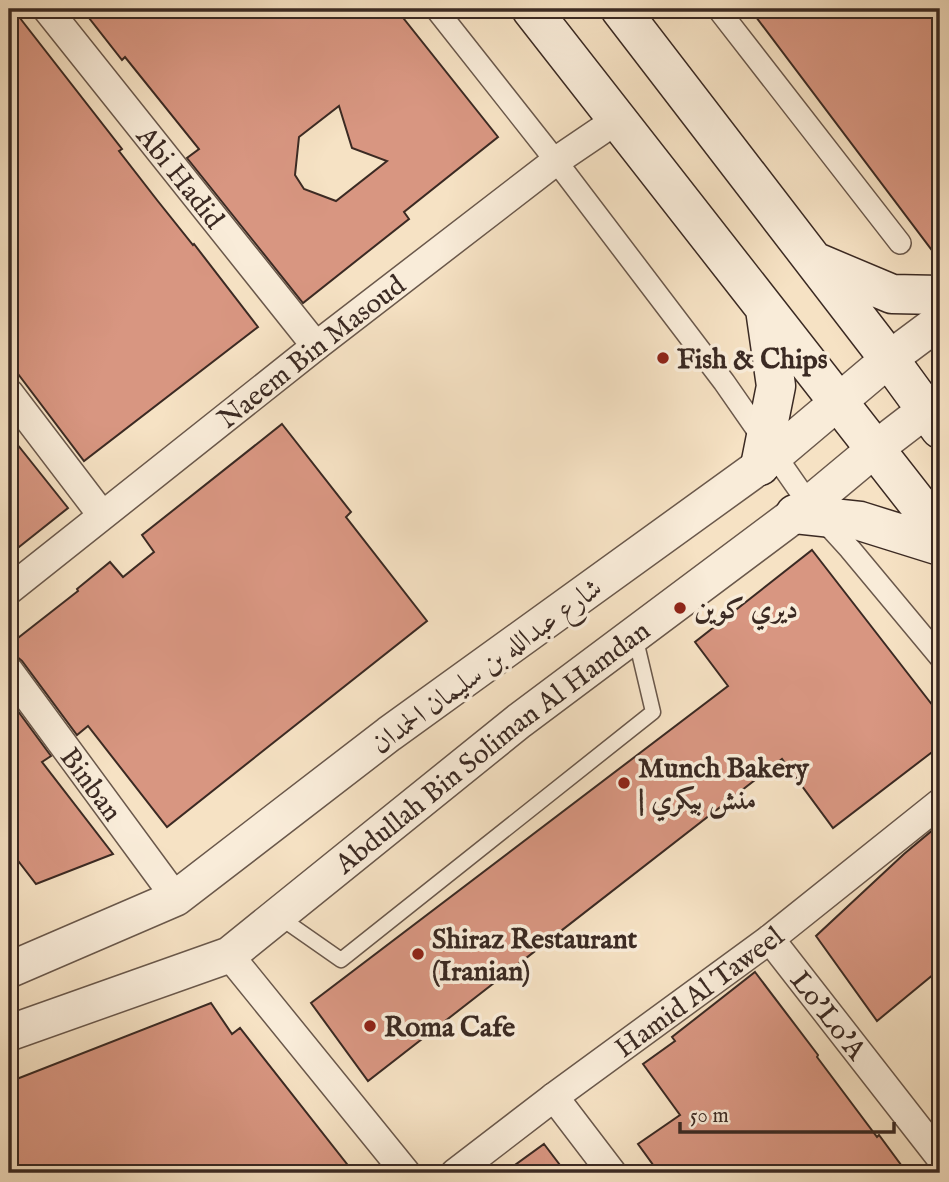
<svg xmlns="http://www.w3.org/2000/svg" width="949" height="1182" viewBox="0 0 949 1182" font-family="'IM FELL English',Amiri,serif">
  <rect width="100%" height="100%" fill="#f6e2c4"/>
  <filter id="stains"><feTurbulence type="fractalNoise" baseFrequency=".00286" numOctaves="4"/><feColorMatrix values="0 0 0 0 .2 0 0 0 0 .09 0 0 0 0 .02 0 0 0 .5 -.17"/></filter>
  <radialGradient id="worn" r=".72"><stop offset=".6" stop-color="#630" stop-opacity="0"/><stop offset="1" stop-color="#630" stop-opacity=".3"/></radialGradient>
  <path fill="#d89681" stroke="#3b2a23" stroke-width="2" fill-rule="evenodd" d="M9,9H13L23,22L122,149L119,151L157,200L193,245L194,244L258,327L84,461L9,362Z
    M82,9H396L498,137L404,212L409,219L303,303L187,158L199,149L125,57L122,60ZM339,106L352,148L387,161L336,201L304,189L295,175L299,137Z
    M750,9H940V261Z
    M282,424L351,512L346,517L427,621L167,827L88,726L77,735L22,661L16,656L9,655V645L78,591L77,589L110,562L123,577L154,552L142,535Z
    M9,434L68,508L9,555Z
    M812,550L940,715V746L833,828L782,759L368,1081L311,1003L728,686L695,642Z
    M9,699L51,756L42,762L113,854L36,884L9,849Z
    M940,824V969L877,1021L816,936L904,854Z
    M755,972L818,1055L817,1057L877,1137L879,1135L907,1173H659L638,1144L680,1115L643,1064L675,1041L672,1037Z
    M211,1003L232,1034L240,1028L354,1173H9V1082Z
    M544,1144L566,1173H504Z"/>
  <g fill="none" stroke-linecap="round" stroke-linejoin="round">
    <defs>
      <path id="service" d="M278,916L341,960L653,712L635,636"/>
      <path id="pedestrian" d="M436,9L556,161L724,382L809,504L850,549L940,657
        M718,9L900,243"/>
      <g id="minor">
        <path id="s1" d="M47,9L316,346"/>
        <path d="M9,393L102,515"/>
        <path id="s2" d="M9,590L316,346L556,161L618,119"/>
        <path id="s3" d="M9,671L176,898"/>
        <path id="s4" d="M770,939L940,1157"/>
        <path d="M229,955L406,1173"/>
        <path d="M554,1097L612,1173"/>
        <path id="s5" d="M455,1173L554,1097L770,939L940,803"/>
      </g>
      <g id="tertiary">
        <path d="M9,970L176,898L389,734L774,456L889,359L940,321"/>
        <path id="s6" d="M9,1033L229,955L519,721L809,504L875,449L940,399"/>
      </g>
      <path id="secondary" d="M531,9L940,532
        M620,9L889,359L940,429
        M816,262L892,294L940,295
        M760,466L776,386L765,309
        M795,514L860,521L940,546"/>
    </defs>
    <use href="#service" stroke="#6a584b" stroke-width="17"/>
    <use href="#pedestrian" stroke="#6a584b" stroke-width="24"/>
    <use href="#minor" stroke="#6a584b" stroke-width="31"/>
    <use href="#tertiary" stroke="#6a584b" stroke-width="38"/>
    <use href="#secondary" stroke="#3b2a23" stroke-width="41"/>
    <use href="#service" stroke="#f9ecd9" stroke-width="14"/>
    <use href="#pedestrian" stroke="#f9ecd9" stroke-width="21"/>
    <use href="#minor" stroke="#f9ecd9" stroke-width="28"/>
    <use href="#tertiary" stroke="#f9ecd9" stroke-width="35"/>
    <use href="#secondary" stroke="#f9ecd9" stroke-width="38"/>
  </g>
  <g fill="#8f2418" stroke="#f9ecd9" stroke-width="2.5">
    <circle cx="663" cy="358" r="7"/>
    <circle cx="680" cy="608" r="7"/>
    <circle cx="624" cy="783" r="7"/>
    <circle cx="418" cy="954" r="7"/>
    <circle cx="370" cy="1026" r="7"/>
  </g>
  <g text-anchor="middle" stroke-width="7" stroke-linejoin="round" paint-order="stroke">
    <g font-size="28" fill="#3b2a23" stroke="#f9ecd9">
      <text dy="10" stroke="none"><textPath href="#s1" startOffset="215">Abi Hadid</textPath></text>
      <text dy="10" stroke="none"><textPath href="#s2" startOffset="385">Naeem Bin Masoud</textPath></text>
      <text transform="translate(486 665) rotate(-36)" y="10">شارع عبدالله بن سليمان الحمدان</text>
      <text dy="10" stroke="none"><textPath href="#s6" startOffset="569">Abdullah Bin Soliman Al Hamdan</textPath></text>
      <text dy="10" stroke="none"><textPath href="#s3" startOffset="140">Binban</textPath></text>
      <text dy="10" stroke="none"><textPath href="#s5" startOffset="304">Hamid Al Taweel</textPath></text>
      <text dy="10" stroke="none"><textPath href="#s4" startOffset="96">Lo'Lo'A</textPath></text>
    </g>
    <g font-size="28" font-weight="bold" fill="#3b2a23" stroke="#f9ecd9" text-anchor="start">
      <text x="677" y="368">Fish &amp; Chips</text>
      <text x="694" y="618">ديري كوين</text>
      <text x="638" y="777">Munch Bakery<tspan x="638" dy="32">| منش بيكري</tspan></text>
      <text x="432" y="948">Shiraz Restaurant<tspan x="432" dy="32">(Iranian)</tspan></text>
      <text x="384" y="1036">Roma Cafe</text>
    </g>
  </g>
  <rect width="949" height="1182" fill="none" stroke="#f6e2c4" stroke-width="35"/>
  <rect x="10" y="10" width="928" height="1161" fill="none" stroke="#3b2a23" stroke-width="3.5"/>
  <rect x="18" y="18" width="914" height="1147" fill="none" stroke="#3b2a23" stroke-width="2"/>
  <path d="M680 1122v10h214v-10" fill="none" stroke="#3b2a23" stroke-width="3.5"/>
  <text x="690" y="1122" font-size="21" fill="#3b2a23" stroke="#f9ecd9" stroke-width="5" paint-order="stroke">50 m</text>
  <rect width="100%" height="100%" filter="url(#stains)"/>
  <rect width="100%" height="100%" fill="url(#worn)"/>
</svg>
